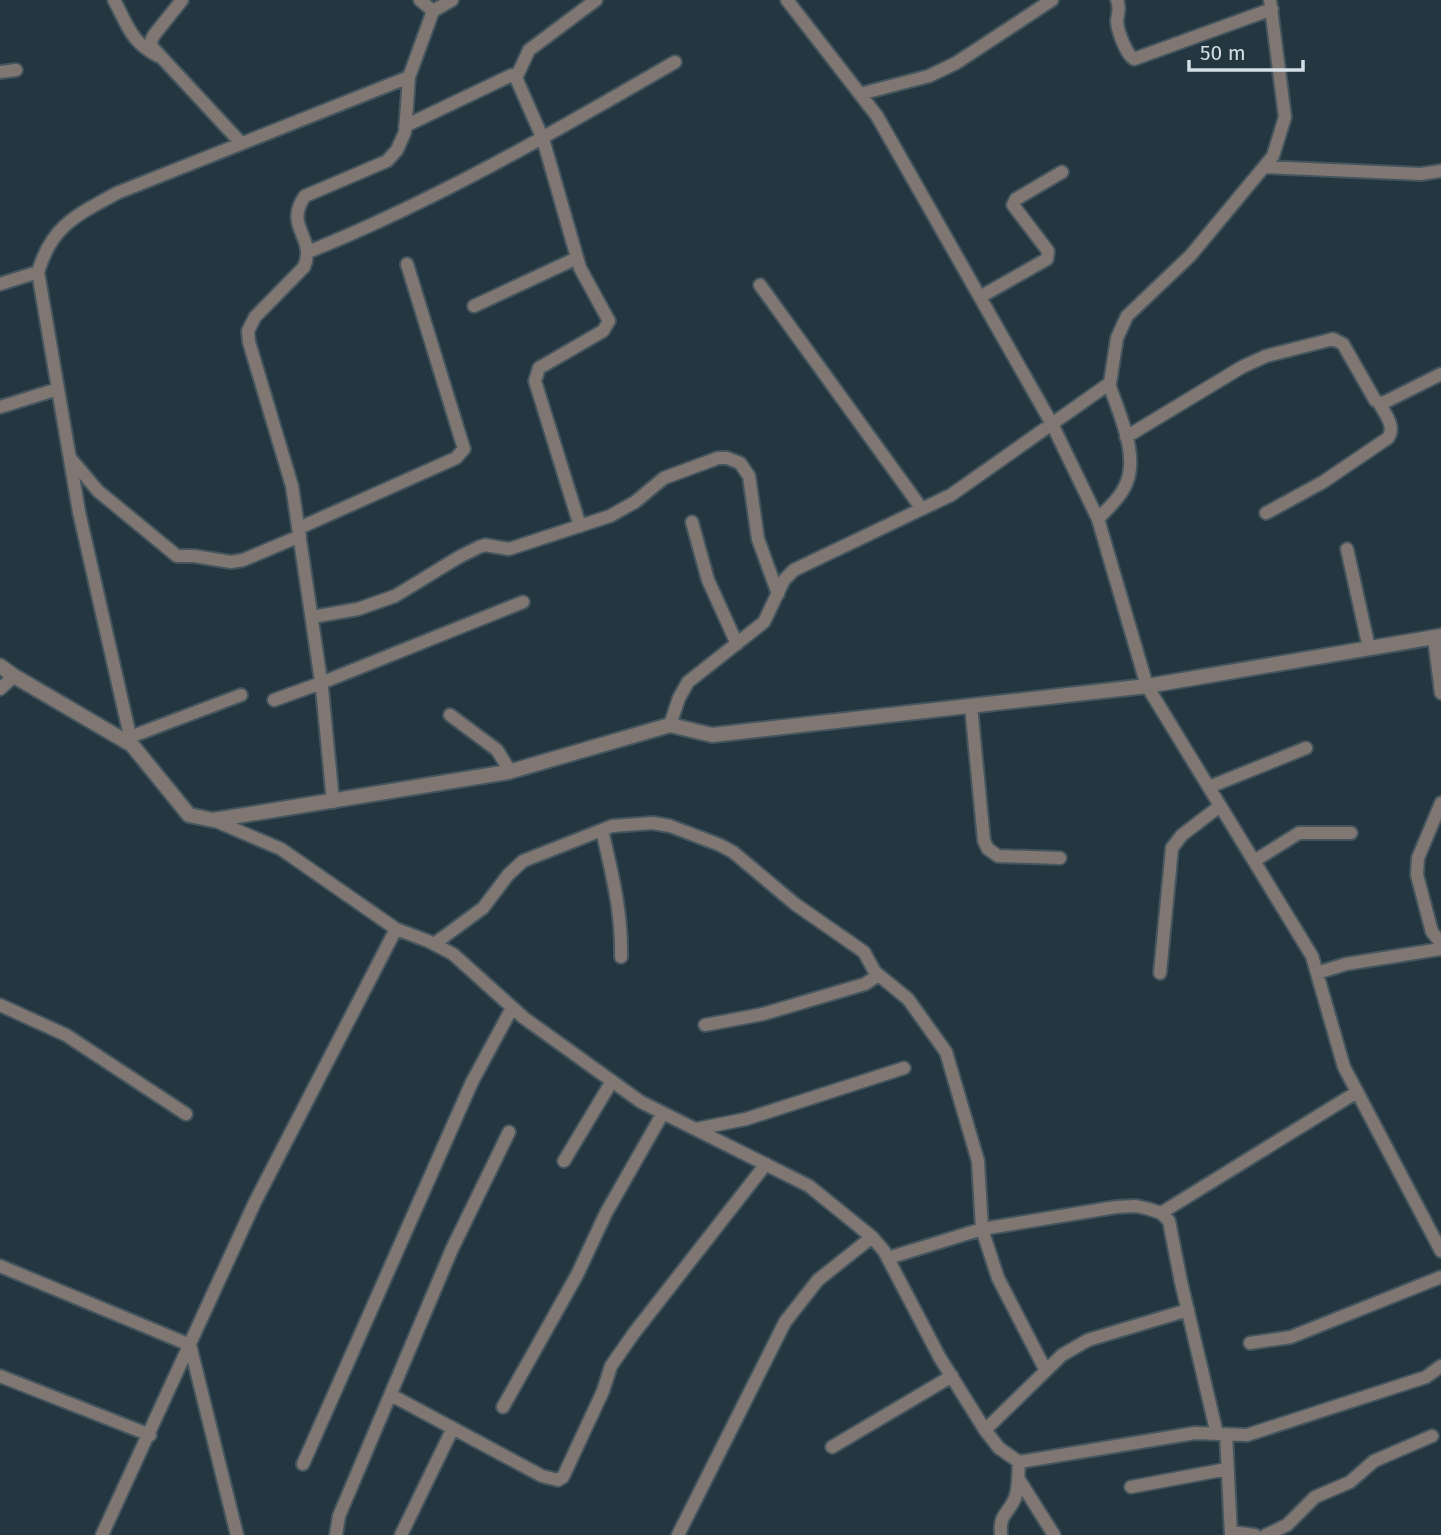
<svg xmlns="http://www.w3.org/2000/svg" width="1441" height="1535" viewBox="0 0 1441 1535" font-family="'Fira Sans',sans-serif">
  <rect width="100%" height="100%" fill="#243740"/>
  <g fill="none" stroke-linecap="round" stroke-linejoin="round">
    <defs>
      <path id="minor" d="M114,0C128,26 131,42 158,56
        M182,0L154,35L151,41L152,47L241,143
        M420,0L433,11
        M787,0L877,116L1052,424L1098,519L1147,686L1312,956L1344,1067L1441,1251
        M1117,0C1121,11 1117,13 1117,22C1118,32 1126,54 1134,59L1272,9
        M0,72L16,70
        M516,78L529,50L596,0
        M860,94L929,76L956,63L1052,0
        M405,126L512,75L516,78L543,139L580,268L609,321L603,331L539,368L535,381L580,526
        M1265,167L1421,174L1441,171
        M308,252C437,200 556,131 675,62
        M38,272L79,512L132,745
        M0,284L38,272C52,225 77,215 117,193L409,77L433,11L452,0
        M760,285L922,509
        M980,297L1047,259L1048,251L1013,205L1016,199L1062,172
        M474,306L577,258
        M0,407L58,389
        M1126,437L1242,367L1266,356L1333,339L1343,344L1375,400L1379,403L1385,402L1441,374
        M71,459L98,491L177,556H194L231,562L243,560L300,536
        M1266,513L1323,482L1388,438C1396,426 1385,414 1379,403
        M1098,519C1106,510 1117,501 1123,490C1142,460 1119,414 1109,384
        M692,522L708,580L737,644
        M299,528L456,458L464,449L407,264
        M1347,549L1369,648
        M312,617L358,609L395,596L459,557L479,547L485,545L509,549L610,516L635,502L664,478L718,458H727L740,463L749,476L758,539L778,594
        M1434,638L1441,693
        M0,689L14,676
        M274,700L321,683L523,602
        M971,706L984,841L988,849L998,856L1060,858
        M450,715L497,750L510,771
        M670,725L679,698L688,682L764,622L784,580L794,570L951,495L1110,383L1117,338L1127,316L1190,256L1273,156L1285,117L1270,0
        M130,737L241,695
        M1209,787L1306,748
        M333,802L322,688L292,486L249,342L248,331L255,317L304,267C317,237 283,227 305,196L387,161L397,150L405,132L409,77
        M1441,803L1418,858L1417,875L1432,932L1441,943
        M213,820L281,849L396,929L428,941L453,954L524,1018L641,1102L809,1186L872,1237L884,1251L940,1358L985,1430L999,1448L1019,1462L1195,1433L1247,1435L1426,1377L1441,1366
        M602,830C612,874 622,912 621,957
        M1254,861L1299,833H1351
        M434,944L483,908L508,875L523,861L612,826L653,823L670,826L720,845L733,852L795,904L864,952L875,972L874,978L865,984L763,1014L705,1025
        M875,972L908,999L946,1052L978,1161L982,1229L998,1278L1046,1371
        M1160,973L1172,848L1182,835L1220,806
        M1317,973L1346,964L1441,949
        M0,1005L66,1035L186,1114
        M696,1129L746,1119L904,1068
        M564,1161L612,1081
        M1161,1213L1357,1092
        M888,1258L982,1229L1116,1207L1136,1206L1149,1209L1161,1213L1169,1221L1181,1282L1217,1434
        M0,1266L190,1345L237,1535
        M1250,1343L1291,1337L1441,1277
        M0,1376L150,1435
        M391,1395L542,1476L558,1480L563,1477L603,1391L611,1366L634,1333L766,1164
        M503,1407L577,1275L606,1213L663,1113
        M985,1430L1062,1355L1088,1340L1188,1310
        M1226,1434L1231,1535
        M832,1447L952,1376
        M303,1464L472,1082L512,1008
        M1018,1478L1054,1535
        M1131,1487L1227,1469
        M1231,1532L1255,1535
        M102,1535L255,1202L396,929
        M336,1535L339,1516L452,1249L509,1132
        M401,1535L453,1428
        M678,1535L785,1322L818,1280L872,1237
        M1001,1535C999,1513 1008,1515 1015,1498C1019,1488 1018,1474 1019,1462
        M1266,1535L1287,1525L1315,1497L1350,1482L1374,1461L1432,1436"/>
      <path id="tertiary" d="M0,666L14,676L132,745L189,815L213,820L508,772L670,725L712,735L1147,686L1441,636"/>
    </defs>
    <use href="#minor" stroke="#44555e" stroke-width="16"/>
    <use href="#tertiary" stroke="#44555e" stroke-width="18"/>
    <use href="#minor" stroke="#807773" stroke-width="12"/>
    <use href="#tertiary" stroke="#807773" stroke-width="14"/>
  </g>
  <path d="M1189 60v10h114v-10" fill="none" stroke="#d4dfe5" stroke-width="3.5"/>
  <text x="1200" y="60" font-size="21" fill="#d4dfe5" stroke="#243740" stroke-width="5" paint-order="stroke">50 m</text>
</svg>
